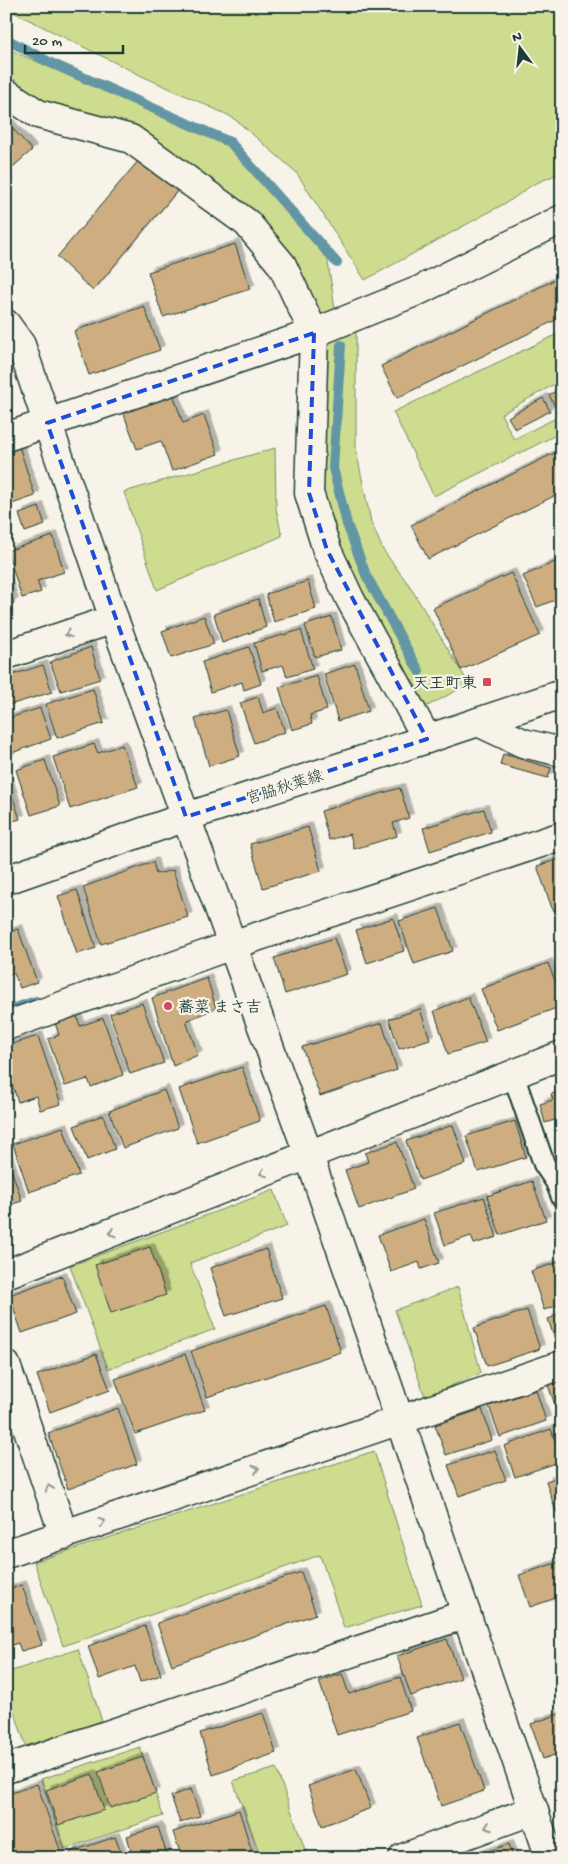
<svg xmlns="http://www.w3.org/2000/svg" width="568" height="1864" viewBox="0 0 568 1864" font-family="'Gochi Hand','Klee One',sans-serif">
  <defs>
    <filter id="shadow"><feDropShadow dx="4.5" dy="-4.5" stdDeviation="0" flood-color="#0004"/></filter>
  </defs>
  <rect width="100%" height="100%" fill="#f7f3e8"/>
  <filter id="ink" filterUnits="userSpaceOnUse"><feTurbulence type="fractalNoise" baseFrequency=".02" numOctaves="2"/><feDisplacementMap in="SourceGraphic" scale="10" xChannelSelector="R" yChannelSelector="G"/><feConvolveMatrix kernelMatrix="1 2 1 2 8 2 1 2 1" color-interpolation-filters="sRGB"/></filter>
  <g filter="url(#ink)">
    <path fill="#cedc90" stroke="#768c62" d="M9,6H562V172L532,185L511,200L365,280L296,172L237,121L228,115L142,76L15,13Z
      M6,48L227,146L276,198L325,242L335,309L308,320L293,258L257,212L243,204L132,125L43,101L6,75Z
      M356,329V450L371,522L383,550L409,585L469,684L420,710L327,550L313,460L314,342Z
      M562,332V380L501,414L514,439L562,415V432L434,496L393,412Z
      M275,448L276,509L282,536L157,590L124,492Z
      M274,1190L287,1226L190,1263L215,1329L108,1369L70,1266Z
      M458,1287L481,1373L425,1397L395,1310Z
      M374,1451L422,1605L344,1628L320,1555L63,1646L34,1562Z
      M78,1649L102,1721L26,1746L6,1687V1673Z
      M140,1747L163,1816L64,1849L41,1779Z
      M276,1768L308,1858H261L233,1781Z"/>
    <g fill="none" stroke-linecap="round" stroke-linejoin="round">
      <path stroke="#6296a5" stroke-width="10" d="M6,39L51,63L230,142L337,263
        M341,345L333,468L347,524L366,575L419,671
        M6,1011L36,1001"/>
    </g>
    <path fill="#ceae81" stroke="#1f3d34" filter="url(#shadow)" d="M6,121L32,150L6,173Z
      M139,160L178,190L93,291L57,257Z
      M235,244L250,289L163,317L148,272Z
      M562,276V317L397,398L381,366Z
      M144,306L160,350L89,375L74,331Z
      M562,388V408L557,410L549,395Z
      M173,394L183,423L204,415L218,454L172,471L161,441L137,449L123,412Z
      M543,398L550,411L515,429L508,417Z
      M19,446L35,496L6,506V451Z
      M562,449V492L428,559L411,525Z
      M39,507L45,525L25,532L19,514Z
      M53,536L64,572L37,581L41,592L22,598L7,551Z
      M562,559V602L560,598L537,607L523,576Z
      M511,573L540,635L461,670L433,608Z
      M6,578L14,603L6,606Z
      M308,581L316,609L274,622L266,594Z
      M258,599L266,627L222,643L214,614Z
      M204,616L214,644L171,658L162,631Z
      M332,617L341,650L315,657L305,625Z
      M301,630L313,669L287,677L283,665L262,671L254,643Z
      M91,647L100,679L61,691L50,662Z
      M249,647L261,684L244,690L242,682L211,692L202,662Z
      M355,664L369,711L338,721L324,674Z
      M43,665L52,692L6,706V677Z
      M317,676L327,710L310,715L312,724L292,730L279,687Z
      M93,689L104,723L57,738L46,704Z
      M258,697L263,713L277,708L285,732L254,743L240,703Z
      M40,708L51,739L6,755V719Z
      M226,710L240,756L209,766L195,719Z
      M94,744L98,753L122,745L138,787L70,809L53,757Z
      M503,754L551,768L548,778L500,765Z
      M45,760L60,806L31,815L16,770Z
      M6,776L20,819L6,823Z
      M400,788L409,818L393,823L397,836L354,849L350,834L329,840L321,811Z
      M484,809L491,832L430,851L423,828Z
      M308,827L321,871L263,888L250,844Z
      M562,858V908L553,911L537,866Z
      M153,862L156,874L173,870L188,917L101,944L83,887Z
      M77,890L96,948L77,954L58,896Z
      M438,908L453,951L414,964L399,921Z
      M393,918L404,951L367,963L356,930Z
      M18,929L37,982L20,988L14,973L6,976V930L7,933Z
      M334,938L347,974L285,994L274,958Z
      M548,963L562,999V1006L497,1030L481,989Z
      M207,978L216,1008L186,1021L198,1055L173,1066L152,998Z
      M468,997L486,1042L448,1054L434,1011Z
      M142,1003L164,1063L130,1074L110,1014Z
      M420,1009L430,1039L399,1049L389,1019Z
      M77,1016L80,1026L103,1018L123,1075L91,1087L88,1079L65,1086L48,1039L59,1035L55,1023Z
      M382,1023L397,1070L320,1096L302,1047Z
      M38,1036L61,1104L40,1110L36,1096L18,1102L6,1066V1046Z
      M242,1067L260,1121L197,1143L179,1089Z
      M164,1090L178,1128L123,1148L109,1111Z
      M562,1091V1128H561L558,1119L545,1123L540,1104L553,1100L551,1094Z
      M103,1115L115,1149L87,1160L74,1126Z
      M515,1121L526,1157L478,1172L466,1136Z
      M453,1125L466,1164L420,1180L406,1141Z
      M63,1127L79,1175L29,1192L13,1144Z
      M397,1142L414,1189L359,1209L345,1170L368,1162L365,1153Z
      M6,1154L22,1201L6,1206Z
      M532,1181L546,1220L500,1235L487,1196Z
      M484,1197L497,1237L474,1244L471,1236L445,1245L434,1213Z
      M424,1219L439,1263L421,1269L419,1262L391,1272L378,1235Z
      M150,1247L166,1295L111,1313L95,1265Z
      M266,1249L282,1298L226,1316L210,1268Z
      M562,1261V1304L544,1310L531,1271Z
      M62,1276L76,1314L22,1333L9,1295Z
      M326,1306L341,1352L207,1397L191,1351Z
      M527,1310L540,1349L487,1366L474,1328Z
      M562,1314V1341L556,1343L548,1319Z
      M96,1354L110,1390L50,1412L37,1375Z
      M185,1354L205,1410L135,1434L115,1379Z
      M562,1380V1415L559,1416L548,1385Z
      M536,1390L546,1421L500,1437L489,1406Z
      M118,1408L137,1464L68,1489L48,1433Z
      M482,1409L492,1440L446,1455L435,1425Z
      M551,1429L562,1461L515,1477L504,1446Z
      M495,1450L506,1480L459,1496L448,1465Z
      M562,1476V1510L556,1512L546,1481Z
      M562,1561V1596L530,1607L519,1575Z
      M301,1572L316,1614L172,1665L157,1623Z
      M22,1585L42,1645L21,1651L18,1643L6,1647V1590Z
      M145,1626L161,1675L140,1682L135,1666L99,1679L88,1646Z
      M447,1639L461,1678L411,1696L397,1656Z
      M342,1674L349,1694L400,1677L411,1711L337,1735L319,1681Z
      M263,1713L276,1753L213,1775L200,1733Z
      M562,1713V1752L543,1759L531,1724Z
      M460,1722L484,1791L441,1806L417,1738Z
      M143,1757L156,1793L110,1808L98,1772Z
      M356,1769L371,1808L322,1826L308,1786Z
      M92,1774L104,1810L58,1825L46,1790Z
      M37,1784L63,1858H13L6,1838V1795Z
      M191,1789L200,1816L180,1823L171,1796Z
      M239,1810L253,1855L244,1858H182L173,1832Z
      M158,1827L168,1858H133L127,1836Z
      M115,1837L123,1858H72L70,1852Z
      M509,1844L513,1858H469Z"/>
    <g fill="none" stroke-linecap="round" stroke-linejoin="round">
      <defs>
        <path id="service" d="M513,1074L544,1164L556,1182L562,1197"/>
        <path id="minor" d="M6,93L38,114L131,139L247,223L282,265L314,333L309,493L327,550L350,599L427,739
          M6,437L314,333L420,290L562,219
          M6,655L114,619
          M478,722L523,743L562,752
          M6,1026L232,945L562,836
          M6,1274L562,1055
          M6,1365L64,1535
          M6,1554L562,1365
          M6,1769L466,1614
          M403,1858L534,1810"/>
        <path id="tertiary" d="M6,324L21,345L114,619L309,1156L550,1858
          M6,880L186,817L427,739L562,694"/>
      </defs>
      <use href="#service" stroke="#1f3d34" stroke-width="24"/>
      <use href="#minor" stroke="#1f3d34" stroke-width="31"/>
      <use href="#tertiary" stroke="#1f3d34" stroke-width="31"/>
      <use href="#service" stroke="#f7f3e8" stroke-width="20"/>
      <use href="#minor" stroke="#f7f3e8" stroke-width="28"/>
      <use href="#tertiary" stroke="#f7f3e8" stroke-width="28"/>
    </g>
    <defs><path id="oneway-chevron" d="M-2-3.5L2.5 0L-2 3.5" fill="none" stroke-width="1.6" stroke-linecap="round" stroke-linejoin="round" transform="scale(1.25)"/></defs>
    <g stroke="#8b988e">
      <use href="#oneway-chevron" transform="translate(68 634) rotate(161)"/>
      <use href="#oneway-chevron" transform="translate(263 1173) rotate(159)"/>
      <use href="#oneway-chevron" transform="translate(112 1233) rotate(159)"/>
      <use href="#oneway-chevron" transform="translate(256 1469) rotate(-19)"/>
      <use href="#oneway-chevron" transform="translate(49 1488) rotate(-109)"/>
      <use href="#oneway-chevron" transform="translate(102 1522) rotate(-19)"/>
      <use href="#oneway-chevron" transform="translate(488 1827) rotate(160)"/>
    </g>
  </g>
  <path fill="none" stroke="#1d4ed8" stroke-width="4" stroke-dasharray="10 6" stroke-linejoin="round" d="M314,333L309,493L327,550L427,739L186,817L47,423Z"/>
  <g fill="#d1495b" stroke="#f7f3e8" stroke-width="2">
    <rect x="482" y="677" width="10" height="10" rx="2.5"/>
    <circle cx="168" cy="1006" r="5"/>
  </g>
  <g text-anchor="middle" stroke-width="4.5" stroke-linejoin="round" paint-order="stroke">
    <g font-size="16" font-weight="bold" fill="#1f3d34" stroke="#f7f3e8" text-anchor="end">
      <text x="477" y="688">天王町東</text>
      <text x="178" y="1012" text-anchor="start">蕎菜 まさ吉</text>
    </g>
    <g font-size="16" fill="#1f3d34" stroke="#f7f3e8">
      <text transform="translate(284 786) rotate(-18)" y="6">宮脇秋葉線</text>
    </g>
  </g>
  <rect width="568" height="1864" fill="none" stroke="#f7f3e8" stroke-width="25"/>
  <rect x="12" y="12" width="543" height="1839" fill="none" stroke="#1f3d34" stroke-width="2" filter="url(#ink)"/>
  <g transform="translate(520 48) rotate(345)" stroke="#f7f3e8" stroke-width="4" paint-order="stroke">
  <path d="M0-4L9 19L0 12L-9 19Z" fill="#1f3d34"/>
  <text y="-8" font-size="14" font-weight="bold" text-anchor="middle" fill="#1f3d34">N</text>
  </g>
  <path d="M25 45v8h98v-8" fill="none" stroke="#1f3d34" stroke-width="2.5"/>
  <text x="32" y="45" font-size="15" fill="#1f3d34" stroke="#f7f3e8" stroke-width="4" paint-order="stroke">20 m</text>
</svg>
